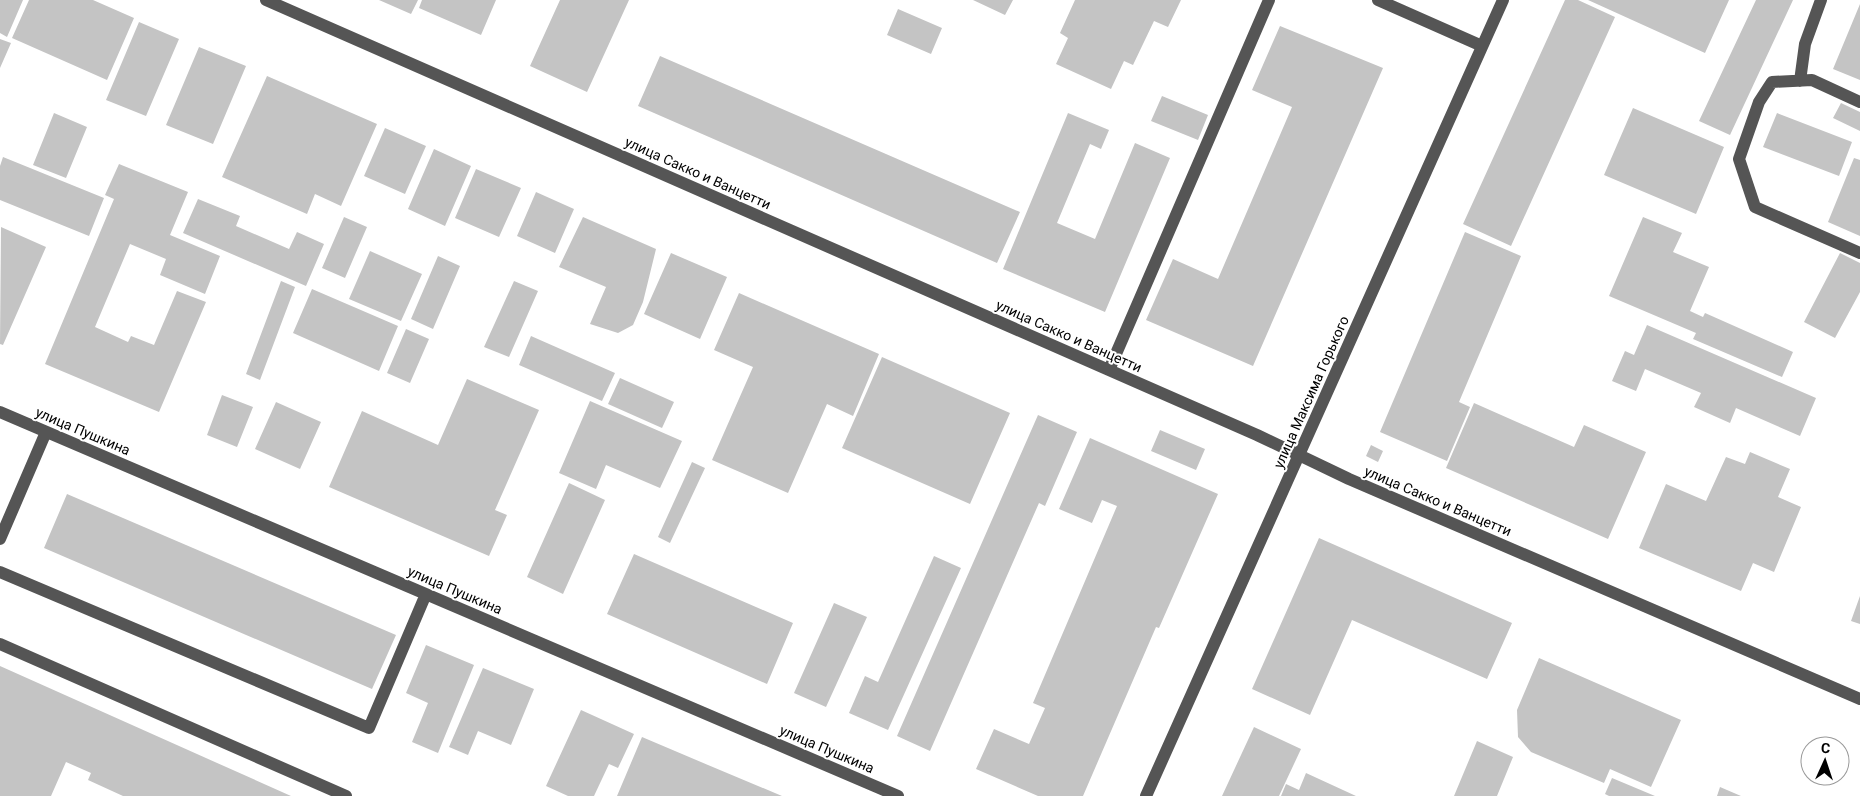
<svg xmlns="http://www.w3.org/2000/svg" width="1860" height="796" viewBox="0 0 1860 796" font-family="Roboto,sans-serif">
  <rect width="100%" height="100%" fill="#fff"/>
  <path fill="#c4c4c4" d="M0,0H23L7,37L0,33Z
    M29,0H93L134,18L107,80L12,38Z
    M379,0H418L411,14Z
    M422,0H496L481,35L419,8Z
    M560,0H629L587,92L530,66Z
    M973,0H1013L1005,15Z
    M1075,0H1181L1168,27L1154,21L1133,65L1124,61L1111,89L1056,64L1068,38L1060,33Z
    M1565,0H1578L1615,17L1511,246L1463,224Z
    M1588,0H1729L1705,53Z
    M1756,0H1793L1730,135L1699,121Z
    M1860,4V80L1833,69Z
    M898,9L942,28L931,54L887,35Z
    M139,22L179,39L146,116L106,100Z
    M1280,26L1383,68L1253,366L1146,320L1173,259L1218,279L1292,107L1252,90Z
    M0,39L11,43L0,68Z
    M199,47L246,66L213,144L166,125Z
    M660,56L1020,212L997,263L638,106Z
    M267,76L377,124L341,206L315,194L307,214L222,177Z
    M1162,96L1208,115L1198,140L1151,121Z
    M1841,103L1860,112V131L1833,118Z
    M1633,108L1724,147L1696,214L1604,175Z
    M54,113L87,127L66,178L33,165Z
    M1068,113L1109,130L1101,149L1090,144L1057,223L1095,239L1135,143L1170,158L1105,312L1003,269Z
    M1777,113L1852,142L1839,176L1763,147Z
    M385,128L426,146L405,194L364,176Z
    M434,149L471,166L445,226L408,209Z
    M3,157L104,198L89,236L0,200V166Z
    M1854,158L1860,160V236L1828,222Z
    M119,164L188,192L170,235L220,256L205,294L160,275L166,259L130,244L95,327L128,342L131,336L154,345L177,291L206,302L159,412L45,364L114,199L105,195Z
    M476,169L521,188L499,237L455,218Z
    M536,192L574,209L555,253L517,236Z
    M198,199L240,216L236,226L289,249L297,232L324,244L306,286L183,233Z
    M344,217L367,227L345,278L322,268Z
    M583,217L656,249L643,302L633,325L618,333L590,324L606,287L559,267Z
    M1643,217L1682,233L1673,252L1709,267L1690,311L1703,317L1705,313L1793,352L1782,377L1693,339L1696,333L1609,296Z
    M1,227L46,247L3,345L0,344Z
    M1465,232L1521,256L1459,402L1470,407L1447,461L1380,432Z
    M370,251L422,274L401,321L349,299Z
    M671,253L727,277L700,339L644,314Z
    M1840,253L1860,263V292L1835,338L1804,322Z
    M438,256L460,266L433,329L411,319Z
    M281,281L295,287L260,380L246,374Z
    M514,281L538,291L509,357L484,347Z
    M312,289L398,326L379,371L293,333Z
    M739,293L879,354L853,416L827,404L788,493L712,460L753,367L714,350Z
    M1647,325L1816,398L1800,436L1736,408L1730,423L1694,407L1701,393L1645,369L1636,391L1612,381L1625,351L1634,355Z
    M406,329L429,339L410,383L387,373Z
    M531,336L615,373L602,401L519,365Z
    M882,357L1010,413L970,504L842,448Z
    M620,378L674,402L662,428L608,404Z
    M467,379L539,410L495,510L507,515L489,556L329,487L362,411L438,445Z
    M222,395L253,407L237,447L207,435Z
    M590,401L682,441L660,488L606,465L596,489L559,473Z
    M276,402L321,422L300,469L255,449Z
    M1474,403L1574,447L1584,425L1646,452L1608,539L1446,468Z
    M1038,415L1077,432L1045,506L1039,503L930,751L897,736Z
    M1160,430L1205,449L1196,470L1151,451Z
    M1090,438L1218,494L1159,628L1156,627L1083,796H1038L976,769L994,729L1029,744L1045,708L1033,703L1117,506L1102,500L1092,523L1059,509Z
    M1371,445L1383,451L1378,462L1366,456Z
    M1750,452L1790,469L1778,497L1801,507L1774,572L1753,563L1741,591L1639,548L1666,484L1706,501L1726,457L1745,464Z
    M692,462L705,468L670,543L658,537Z
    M569,483L605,500L563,594L527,577Z
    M67,494L396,635L372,689L44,548Z
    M1319,538L1512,623L1487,679L1352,620L1310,715L1252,689Z
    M634,554L793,623L767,684L607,614Z
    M934,556L961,568L888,730L849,713L865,676L878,682Z
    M1860,596V624L1851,621Z
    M834,603L867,617L826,707L794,693Z
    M426,645L474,665L438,753L412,742L428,703L406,693Z
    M1539,658L1681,720L1651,787L1610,769L1604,783L1531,752L1518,737L1517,710Z
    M0,666L291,796H123L88,780L91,773L66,762L51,796H0Z
    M483,668L534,689L511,745L478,731L468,755L449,747Z
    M581,710L634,734L618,768L609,764L594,796H568L546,786Z
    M1254,727L1301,749L1279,796H1222Z
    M642,737L708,765L782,796H617Z
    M1477,741L1513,757L1497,796H1454Z
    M1306,773L1356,796H1281L1286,784L1299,790Z
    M1612,778L1655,796H1609L1605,794Z
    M1720,787L1741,796H1717Z"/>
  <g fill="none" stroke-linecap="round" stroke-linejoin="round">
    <path stroke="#555" stroke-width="12" d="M266,0L1257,435L1349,479L1860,699
      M1378,0L1482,46
      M1800,81L1805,44L1821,0
      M1860,102L1812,80L1772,82L1759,102L1739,159L1755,207L1860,253
      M1109,370L1269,0
      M0,412L898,796
      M0,539L46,432
      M0,572L369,728L426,594
      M0,644L346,796
      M1146,796L1503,0"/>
  </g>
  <g text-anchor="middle" stroke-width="4" stroke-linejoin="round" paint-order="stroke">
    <g font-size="14" fill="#000" stroke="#fff">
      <text transform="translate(698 173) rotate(24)" y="5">улица Сакко и Ванцетти</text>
      <text transform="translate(1069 336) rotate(24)" y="5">улица Сакко и Ванцетти</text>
      <text transform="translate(1311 392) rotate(-66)" y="5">улица Максима Горького</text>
      <text transform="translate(83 431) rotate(23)" y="5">улица Пушкина</text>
      <text transform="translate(1438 501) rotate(23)" y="5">улица Сакко и Ванцетти</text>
      <text transform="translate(455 590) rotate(23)" y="5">улица Пушкина</text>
      <text transform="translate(827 749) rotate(23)" y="5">улица Пушкина</text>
    </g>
  </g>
  <g transform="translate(1825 761) rotate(3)"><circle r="24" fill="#ffffff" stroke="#999999"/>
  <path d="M0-4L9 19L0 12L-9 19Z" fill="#000000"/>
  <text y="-8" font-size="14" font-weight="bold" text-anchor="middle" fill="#000000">С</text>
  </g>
</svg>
